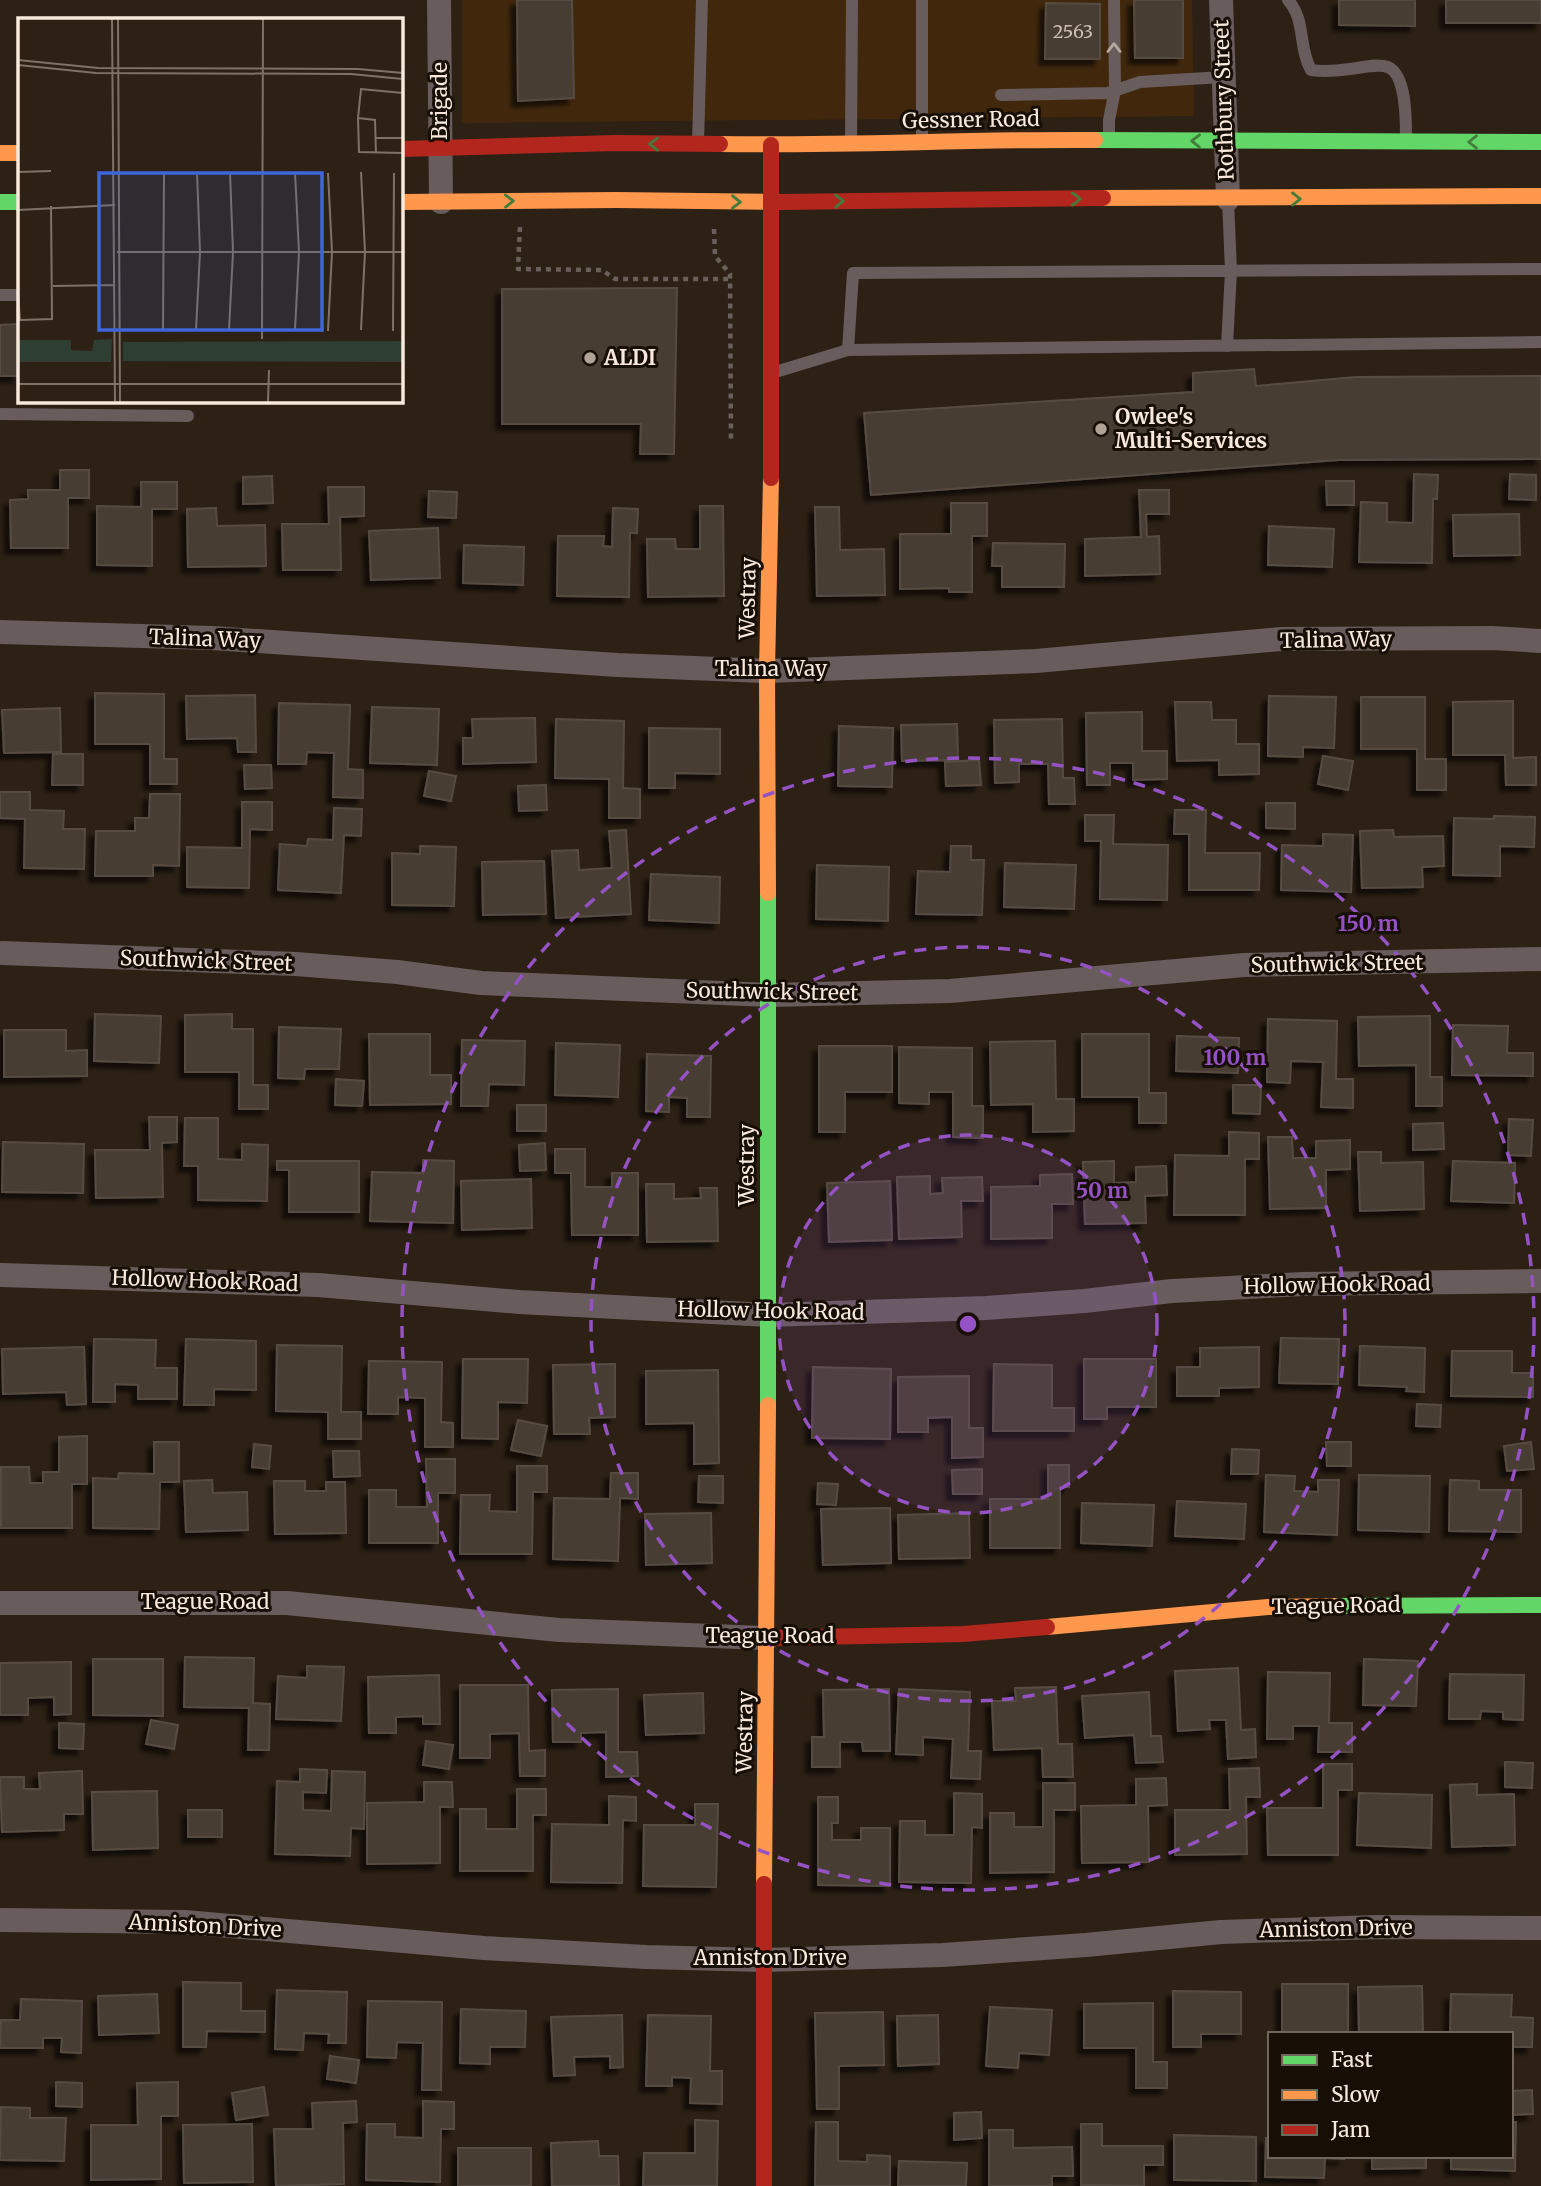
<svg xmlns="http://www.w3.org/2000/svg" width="1541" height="2186" viewBox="0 0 1541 2186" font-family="Merriweather,serif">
  <defs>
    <filter id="shadow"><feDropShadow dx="-6" dy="6" stdDeviation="2" flood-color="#0009"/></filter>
  </defs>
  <rect width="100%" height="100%" fill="#2d2115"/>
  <path fill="#41280d" d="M462,0H1192L1194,116L462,123Z"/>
  <path fill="#473d33" stroke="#574c43" stroke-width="2" filter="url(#shadow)" d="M517,0H572L574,98L518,101Z
    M1134,0H1183V58H1135Z
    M1339,0H1415V26L1339,25Z
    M1446,0H1541V23H1446Z
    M1046,3L1100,4V59H1045Z
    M677,288L674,454H640L641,424H502V289Z
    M19,324V376H0V325Z
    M1254,369L1256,386L1356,377L1541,376V459L1338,460L871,495L864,413L1193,392V373Z
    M60,470H89V498H68V548H11L10,500L28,499V490H60Z
    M1414,474L1438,475L1437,499H1433L1432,563L1359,562L1361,502L1387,503V522L1413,523Z
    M1510,474L1536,475V500L1509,499Z
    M272,476L273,503L243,504V477Z
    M1326,481H1354V505H1327Z
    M141,482H177V509H152V566L97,565V506L141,507Z
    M328,487H364V516L340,517L341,570H283L282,524H329Z
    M1139,490H1169V514H1146L1147,537L1159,536L1160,574L1085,576V539L1141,537Z
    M429,491L457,492L456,518L428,517Z
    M951,503H987V536H972V592H949V588L900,589V534H951Z
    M700,506H723L724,596L648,597L647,539H675L676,549H700Z
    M815,507H839L840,550L884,549L885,595L817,596Z
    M216,508L217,526L265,525L266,566L188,567L187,509Z
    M613,508L638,509L637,533H630L629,597L557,596L558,536H604L603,546L612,547Z
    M1519,514L1520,555L1454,556L1453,515Z
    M1269,526L1334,529L1332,567L1268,565Z
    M438,528L440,578L371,580L369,531Z
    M993,543L1065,544L1064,587H1002V566H992Z
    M464,545L524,547L523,585L463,583Z
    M95,693L164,694V759H177V784H150V744H95Z
    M255,695L256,752H238L237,738L187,739L186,696Z
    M1269,696L1336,697L1334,748L1303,747V757L1268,756Z
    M1361,697H1425V759H1446V790H1417V749H1361Z
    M1513,701V758L1536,757V785H1506L1505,755H1453V702Z
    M1175,702H1211L1212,720H1236V744H1259V774L1219,775V760L1177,761Z
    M279,703L350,705L348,769L363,770V798L333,797L334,753L307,752L306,764H278Z
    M372,707L439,709L437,765L370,763Z
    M60,708L61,752L4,753L2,710Z
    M1142,712V751H1167V779L1133,780V763H1110V785H1087L1086,713Z
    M535,718L536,762L463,764V738H473L472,719Z
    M556,719L624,721L623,788L640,789V818H609V779L555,778Z
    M1062,719L1063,778H1074L1075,804H1049L1048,764H1019V782L995,783L994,720Z
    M957,724L958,760L902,761L901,725Z
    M839,726L893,728L892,787L838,786Z
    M649,728L720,729V774L675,773V788H649Z
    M53,754H83V785H52Z
    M1323,756L1353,761L1348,790L1318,784Z
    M979,760L981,785L946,786L945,762Z
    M244,765H271L272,788L245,789Z
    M429,771L456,776L451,801L424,796Z
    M546,785L547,810L519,811L518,786Z
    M0,792H30V810L64,811L63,829H85L84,869L24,868L25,819L0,818Z
    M150,794H180L179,866L153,865V876H95L96,831H135V818H149Z
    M242,802H272V830L250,829L249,888L187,887V847L242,848Z
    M1266,803H1295V829L1266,828Z
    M334,808L362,809L361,836L344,835L341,893L278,890L280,844L307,846L308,839L333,840Z
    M1175,810H1206L1205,853H1260L1259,890H1189V834H1174Z
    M1085,815H1114L1113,844L1168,845L1167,900L1100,899L1101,841H1085Z
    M1494,816L1535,817L1534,847L1500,846V876L1453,875L1454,818L1494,819Z
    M626,830L631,914L556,918L552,851L578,850L579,870L612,868L609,831Z
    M1393,830L1394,837L1443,836L1444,866L1422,867L1423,887L1362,888L1360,831Z
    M1323,834L1353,835L1351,892L1281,890L1282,845L1323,846Z
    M420,846L456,847L454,906L392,905V853L420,854Z
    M951,846H971V860H984L982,915L916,914L918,871L950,872Z
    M544,861L546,914L483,915L482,862Z
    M1005,863L1076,865L1074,909L1004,907Z
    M817,865L889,867L888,921L816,919Z
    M651,874L720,877L719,923L649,920Z
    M95,1014L161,1016L159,1063L94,1061Z
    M232,1014V1029H253V1085H268V1109H239V1072H185V1015Z
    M1430,1016V1077H1442V1106H1416V1065L1359,1066L1358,1017Z
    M1268,1019L1337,1021L1336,1079H1353V1108L1321,1107L1323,1062L1291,1061L1290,1083L1267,1082Z
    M1453,1025L1508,1026L1507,1053H1533V1076L1452,1075Z
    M279,1027L341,1029L339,1069H305L304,1079L278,1078Z
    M4,1030H66V1051L87,1050V1076L4,1077Z
    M369,1034H430V1075H451V1104L370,1105Z
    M1082,1034H1149V1093H1166V1123H1139V1097H1082Z
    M1177,1036L1239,1038L1238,1073L1176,1071Z
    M462,1040L525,1041L524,1085L489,1084L488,1106H461Z
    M1055,1041L1056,1099H1074V1131L1033,1132V1104L991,1105L990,1042Z
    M556,1043L620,1045L618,1097L555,1095Z
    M819,1046H892V1092H845V1132H819Z
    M899,1047L972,1048V1106H983V1138L953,1137V1092H929V1104L899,1103Z
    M647,1054L711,1056L710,1117H687V1098L669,1097V1112L646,1111Z
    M336,1079L364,1081L362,1106L335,1105Z
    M1233,1085H1261L1260,1114L1233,1113Z
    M517,1105H546V1131H517Z
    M149,1117H177V1142L162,1143L163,1197L96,1198L95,1150H150Z
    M185,1118H218V1159L242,1160V1144L268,1145L267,1201L198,1200V1166H184Z
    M1509,1119L1533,1120L1531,1156L1508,1155Z
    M1443,1123L1444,1149L1413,1150V1124Z
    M1229,1132L1259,1133V1159H1245V1215H1174L1175,1155L1229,1156Z
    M1268,1137H1292L1293,1158H1316V1141L1350,1140V1169L1326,1170V1208L1270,1209Z
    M3,1142L84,1144L83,1193L2,1192Z
    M545,1143L546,1170L520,1171L519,1145Z
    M555,1149H585V1187H612V1173H638V1235H572L571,1173H555Z
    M1358,1152H1381V1163L1423,1162L1424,1209L1360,1211Z
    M423,1160L454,1161L453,1223L370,1221L372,1172L423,1173Z
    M277,1161H359V1212H289V1170H277Z
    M1114,1161V1183L1136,1182V1167L1166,1166L1167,1195L1145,1196L1146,1223L1085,1224L1083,1162Z
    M1453,1161L1515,1163L1514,1203L1451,1201Z
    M1072,1174L1073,1204H1052V1238L991,1239V1187L1040,1186V1175Z
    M930,1176V1194L943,1193L942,1178L982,1177L983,1201H961L962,1237L899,1239L897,1177Z
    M531,1179L532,1228L462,1230L461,1181Z
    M890,1181L892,1240L829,1242L827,1183Z
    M646,1184H674V1199L701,1198L700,1188H717L718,1241L647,1242Z
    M1281,1338L1339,1339L1338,1384L1279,1383Z
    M94,1339L156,1340L155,1368H177V1399H138V1385L115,1384V1402H93Z
    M186,1339L256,1341V1390L214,1389V1405H184Z
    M277,1345L342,1346L341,1412H361V1439H328V1412L276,1411Z
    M1360,1346L1425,1348L1424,1392L1406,1391L1407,1387L1359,1385Z
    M84,1347L86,1404L67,1405L66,1392L3,1394L2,1349Z
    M1259,1347V1387L1219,1388V1396H1177V1367H1200V1348Z
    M1452,1351H1512V1373H1533V1397L1451,1396Z
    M463,1359H528L527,1403L498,1402V1439L462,1438Z
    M1084,1359H1156V1407H1107V1419H1084Z
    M369,1361L442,1362L441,1422L453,1423V1447H425V1398L398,1397V1414H368Z
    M615,1364V1417L589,1418L590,1434H554L553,1365Z
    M994,1364L1052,1365V1408H1074V1431H993Z
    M813,1367L891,1369L890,1439L812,1438Z
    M718,1370L719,1463L694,1464V1423L646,1424V1371Z
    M969,1376V1428H983V1457L952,1458V1417L928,1418V1432H898V1377Z
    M1417,1404L1441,1405L1440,1427L1416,1426Z
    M518,1420L547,1426L541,1456L511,1450Z
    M87,1436V1484H72V1528H1V1467H29L30,1483H43V1472H59V1437Z
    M154,1442H179V1482H160L159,1529L93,1528V1478L118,1479L119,1473L154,1474Z
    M1326,1442H1351V1466H1327Z
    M1531,1442L1534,1469L1507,1471L1504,1446Z
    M254,1444L271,1446L269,1469L252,1467Z
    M1232,1449L1259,1450L1258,1474H1231Z
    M333,1451H359L360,1476L334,1477Z
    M426,1459H455V1493H438V1543H369V1490H396V1507H427Z
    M1048,1465H1069V1487H1060V1548H990V1499H1048Z
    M517,1466H547V1492H533L532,1554H460L461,1495H490L489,1511L517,1512Z
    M982,1469V1494H953L952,1470Z
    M611,1473H638V1499L620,1498L618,1561L553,1559L554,1498L610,1499Z
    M1266,1475L1295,1476L1294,1491L1318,1492V1480H1339L1337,1535L1264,1532Z
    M1359,1475L1430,1476L1429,1532L1358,1530Z
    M699,1476H723V1503L698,1502Z
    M212,1480L213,1493L247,1492L248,1530L186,1532L184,1481Z
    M1450,1480L1479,1481V1490H1521V1532L1449,1531Z
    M274,1481H305V1491H326V1482H345L346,1533L275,1534Z
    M818,1483L838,1484L836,1505L817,1504Z
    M1177,1501L1246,1504L1244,1539L1175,1536Z
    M1082,1503L1154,1505L1152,1546L1081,1543Z
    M890,1508L891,1563L823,1565L821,1509Z
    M711,1513L712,1563L646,1565L645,1514Z
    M969,1513L970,1558L899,1559L898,1515Z
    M185,1657L254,1658L253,1703L270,1704L269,1750H248L249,1708L184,1707Z
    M93,1659H163V1716L93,1715Z
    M1364,1659L1418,1661L1416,1706L1363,1705Z
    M71,1662V1714L54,1715V1697L28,1698V1715H0V1663Z
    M307,1666L344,1667L341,1721L276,1719L278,1676L307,1678Z
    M1238,1668L1241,1730L1255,1729L1256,1757L1228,1759L1226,1720H1209L1210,1729L1178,1731L1175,1671Z
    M1268,1672L1330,1673L1329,1723H1352V1752H1318L1319,1726H1293V1739H1267Z
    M1450,1674L1524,1675L1523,1720L1503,1719V1712L1481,1711L1480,1719H1449Z
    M439,1675L440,1724H423V1716L396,1717V1733H369L368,1677Z
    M460,1685H528L529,1751L545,1750V1776H520L519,1733L490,1734V1758H460Z
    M1056,1687L1058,1744H1072L1073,1777H1043L1042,1748L994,1750L992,1701H1016L1015,1688Z
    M618,1689V1752H637L638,1776L606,1777V1732L581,1733V1742H553L552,1690Z
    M889,1689L890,1751H863L862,1742H840V1767H812V1737H824L823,1690Z
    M899,1689L970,1692L968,1751H981L980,1779L951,1778L953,1739L923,1737V1755L896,1754Z
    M1149,1692L1151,1736H1161L1163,1762L1136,1763L1134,1735L1085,1738L1082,1696Z
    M703,1693L704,1733L646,1735L644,1695Z
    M151,1720L178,1725L174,1749L146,1744Z
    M59,1723L84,1724L83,1749L59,1748Z
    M426,1741L453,1745L449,1769L423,1765Z
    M1505,1762L1533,1763L1532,1788L1505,1787Z
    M1323,1764H1352V1790H1338V1855H1268L1267,1808H1323Z
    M1259,1768L1260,1797H1246L1247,1854L1175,1855V1810H1230L1229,1769Z
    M300,1769L327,1770L326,1793L303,1792V1810L331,1811L332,1771L365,1772L364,1829L351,1828L350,1856L275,1854L277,1781L300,1782Z
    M82,1771L83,1814H64V1830L2,1832L0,1777H24V1789H40L39,1773Z
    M1166,1778L1167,1805L1148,1806L1149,1862L1082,1863L1081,1806L1136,1805V1779Z
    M424,1782H452L453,1807H440V1863L367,1864V1803L424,1802Z
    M1043,1783H1075V1810H1054V1872L990,1873V1813H1014V1827H1043Z
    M1477,1784V1795L1514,1794L1515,1845L1452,1847L1450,1785Z
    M517,1789H546V1815H533V1871H460V1809H486V1829H517Z
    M157,1791L158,1848L93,1850L92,1792Z
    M954,1793L982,1794V1828L972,1827L971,1883L899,1882L900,1821H925V1835H954Z
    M1359,1793L1432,1795L1431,1848L1357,1845Z
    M609,1796L636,1797V1821L623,1820L622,1883L551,1882L552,1824L609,1825Z
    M818,1797H838V1823H832V1840H861V1828H890V1886L818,1885Z
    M695,1804H718L716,1887L643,1886L644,1825H695Z
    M188,1810H222V1837H188Z
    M183,1982L241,1983V2011H265V2032L207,2031L206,2047H183Z
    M1282,1984H1348V2034H1282Z
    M1422,1986L1423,2032L1359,2033L1358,1987Z
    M277,1990L347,1992L346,2043H328L329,2034L304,2033L303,2050L275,2049Z
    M1173,1991L1241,1992V2034H1201V2047H1173Z
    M157,1994L159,2033L99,2035L98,1996Z
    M1451,1994L1512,1995L1511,2017L1533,2018L1532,2047H1511V2034H1450Z
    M21,1999L82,2001L81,2053L61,2052L62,2038H43V2048H0L1,2020H20Z
    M368,2001L442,2002L441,2090H422L423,2043L397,2042L396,2058L367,2057Z
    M1153,2003V2062H1167V2088H1136V2048H1084V2004Z
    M990,2007L1052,2010L1049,2055L1019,2053L1018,2068L986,2066Z
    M461,2009L526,2011L525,2047H490V2064L460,2063Z
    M883,2012L884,2065L839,2066V2109H817L815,2013Z
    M622,2015L623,2067L610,2068V2056L574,2057L575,2075L554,2076L551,2017Z
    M648,2015L711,2016L710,2071H722V2104L690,2103L691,2078L672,2077V2086H646Z
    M938,2015L939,2064L898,2066L897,2016Z
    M330,2056L359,2060L356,2083L327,2079Z
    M56,2082L82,2083V2107L56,2106Z
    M178,2082V2116H161V2179L91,2180V2125H138L137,2083Z
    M264,2087L268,2115L236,2120L232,2093Z
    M1532,2090L1533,2114L1511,2115V2091Z
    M356,2101L357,2122L343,2123L344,2184L276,2186L274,2129H313L312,2103Z
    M423,2101L454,2102V2129H441L440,2182L366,2180L367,2124H395V2137L423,2138Z
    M1,2107L30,2108V2118H66L64,2161L0,2160Z
    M981,2112L982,2138L954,2140V2113Z
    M695,2120L718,2121L717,2186H643L644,2153H695Z
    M816,2122H838V2161L867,2162V2155L890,2156V2186H815Z
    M1511,2122H1516L1515,2171L1451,2169V2156H1511Z
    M252,2124L253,2182L184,2183L183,2125Z
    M1081,2124H1102V2146H1163V2165H1144V2186L1081,2185Z
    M989,2130H1013V2148L1072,2147L1073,2176H1052V2186H989Z
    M1174,2135L1256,2137V2181L1174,2180Z
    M1266,2138H1270V2156H1344V2159L1325,2158L1324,2178L1265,2177Z
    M598,2141L599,2156H618L619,2186H552L551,2143Z
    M458,2148H531V2186H458Z
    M1372,2156H1426V2168L1372,2169Z
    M899,2161L967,2163L966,2186H898Z"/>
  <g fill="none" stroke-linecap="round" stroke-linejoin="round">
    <path stroke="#695f5b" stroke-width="4.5" stroke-dasharray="5 5" stroke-linecap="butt" d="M520,227L518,269L602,270L615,279H730
      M714,229L715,256L730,274L731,443"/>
    <path stroke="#685c5c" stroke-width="12" d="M922,0V140
      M1288,0C1306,20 1298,47 1311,70C1325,72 1336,71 1350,69C1361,68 1377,63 1388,67C1407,75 1406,122 1406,140
      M1001,95L1108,93L1140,82L1223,77
      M1109,140V120L1115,90L1114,0
      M698,143L702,0
      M851,143L852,0
      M1541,269L853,273L848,350L1541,342
      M0,295H19
      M1227,346L1231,271L1228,199
      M772,373L848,350
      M0,414L188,416"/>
    <path stroke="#685c5c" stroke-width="24" d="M439,0L441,202
      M1221,0L1228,199
      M0,632L212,638L617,665L767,671L1036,661L1281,639L1492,638L1541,641
      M2,953L296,964L397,972L481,983L769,995L950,991L1244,965L1541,959
      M1,1275L318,1285L519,1302L767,1315L986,1308L1084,1301L1172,1291L1303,1284L1541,1281
      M0,1603H287L559,1630L767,1638
      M0,1920L185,1922L484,1948L646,1957L763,1960L943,1955L1086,1945L1221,1932L1377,1927L1541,1928"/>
    <path stroke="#63d668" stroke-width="16" d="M1095,140L1541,142
      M0,202H19
      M768,1405V893
      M1334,1606L1541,1605"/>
    <path stroke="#ff974d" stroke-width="16" d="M720,144C845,146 970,139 1095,140
      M0,153H19
      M1103,198L1541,196
      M401,202L616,200L781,202
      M768,893L767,671L771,478
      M1047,1627L1268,1607L1334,1606
      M764,1884L768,1405"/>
    <path stroke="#b3261e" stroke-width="16" d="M401,149L615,143L720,144
      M781,202L1103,198
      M771,478V145
      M767,1638L963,1634L1047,1627
      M764,1884V2186"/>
  </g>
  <defs><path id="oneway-chevron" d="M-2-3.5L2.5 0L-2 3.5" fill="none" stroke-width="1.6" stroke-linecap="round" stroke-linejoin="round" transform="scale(1.75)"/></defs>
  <use stroke="#b7aaa2" href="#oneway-chevron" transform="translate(1114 48) rotate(-90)"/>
  <g stroke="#417c3b">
    <use href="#oneway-chevron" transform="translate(1196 141) rotate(-179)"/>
    <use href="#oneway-chevron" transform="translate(1473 142) rotate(-180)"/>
    <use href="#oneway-chevron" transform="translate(654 144) rotate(-179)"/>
    <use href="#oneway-chevron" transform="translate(1076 199)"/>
    <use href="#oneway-chevron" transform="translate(1296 199)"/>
    <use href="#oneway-chevron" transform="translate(509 201) rotate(-1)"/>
    <use href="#oneway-chevron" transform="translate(839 201) rotate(-1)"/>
    <use href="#oneway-chevron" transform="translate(736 202) rotate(1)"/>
  </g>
  <circle cx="968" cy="1324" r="189" fill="#9452c5" fill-opacity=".12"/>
  <g fill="none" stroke="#9452c5" stroke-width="3.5" stroke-dasharray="12 9">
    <circle cx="968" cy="1324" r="189"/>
    <circle cx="968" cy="1324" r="377"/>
    <circle cx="968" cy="1324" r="566"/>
  </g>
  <g fill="#b1a396" stroke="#170e05" stroke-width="2.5">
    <circle cx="590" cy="358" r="7"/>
    <circle cx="1101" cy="429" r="7"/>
  </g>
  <g text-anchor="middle" stroke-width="6" stroke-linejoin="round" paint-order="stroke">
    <g font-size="18" fill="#ccbeb2">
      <text x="1073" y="38">2563</text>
    </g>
    <g font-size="21" fill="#f8e9dc" stroke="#170e05">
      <text transform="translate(1224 100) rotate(-92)" y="7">Rothbury Street</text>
      <text transform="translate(440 101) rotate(-90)" y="7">Brigade</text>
      <text transform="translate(971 120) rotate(-1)" y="7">Gessner Road</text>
      <text transform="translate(748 598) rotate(-89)" y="7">Westray</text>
      <text transform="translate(205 639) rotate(2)" y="7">Talina Way</text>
      <text transform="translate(1336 640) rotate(-1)" y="7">Talina Way</text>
      <text x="771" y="676">Talina Way</text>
      <text transform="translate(206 961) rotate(2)" y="7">Southwick Street</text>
      <text transform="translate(1337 964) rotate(-1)" y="7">Southwick Street</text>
      <text transform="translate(772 992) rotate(1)" y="7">Southwick Street</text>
      <text transform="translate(747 1165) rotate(-90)" y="7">Westray</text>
      <text transform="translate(205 1281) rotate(2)" y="7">Hollow Hook Road</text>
      <text transform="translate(1337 1285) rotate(-1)" y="7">Hollow Hook Road</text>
      <text transform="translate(771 1311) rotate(1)" y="7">Hollow Hook Road</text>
      <text x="205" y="1609">Teague Road</text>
      <text transform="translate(1336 1606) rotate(-1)" y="7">Teague Road</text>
      <text x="770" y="1643">Teague Road</text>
      <text transform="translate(745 1732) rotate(-89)" y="7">Westray</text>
      <text transform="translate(205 1926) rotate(3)" y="7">Anniston Drive</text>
      <text transform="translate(1336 1929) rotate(-1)" y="7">Anniston Drive</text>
      <text x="770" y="1965">Anniston Drive</text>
    </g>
    <g font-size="21" font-weight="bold" fill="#f8e9dc" stroke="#170e05" text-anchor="start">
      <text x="604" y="365">ALDI</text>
      <text x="1115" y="424">Owlee's<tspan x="1115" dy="24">Multi-Services</tspan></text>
    </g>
  </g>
  <g transform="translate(18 18)">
    <rect width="385" height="385" fill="#2d2115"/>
    <path d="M94,321L93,344H0V322H53V332L74,333L76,322ZM385,323V344L105,343V324Z" fill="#2f3e32"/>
    <path fill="none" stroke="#7e7165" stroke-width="2" d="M94,1L97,384M100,1L102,384M0,42L80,50L340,51L385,55M0,47L78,55L333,56L385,61M385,75L343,71L340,100L341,134L385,135M340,100L357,102L358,135M358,120H385M0,154L33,153M0,192L97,187M99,234H385M35,268L97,267M0,276L2,302L34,301L33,188M145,312L146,154M178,312L182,234L179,154M211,312L215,234L212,154M277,312L281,234L277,154M343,312L347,234L343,154M310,313L314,234L310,155M375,313L376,155M244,321L245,1M0,366H385M250,384L251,352"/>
    <path fill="#3e65d9" fill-opacity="0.15" stroke="#3e65d9" stroke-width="3.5" d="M81,155H304V312H81Z"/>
    <rect width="385" height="385" fill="none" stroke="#f8e9dc" stroke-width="3.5"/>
  </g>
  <circle cx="968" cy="1324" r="10" fill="#9452c5" stroke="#170e05" stroke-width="3.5"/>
  <g font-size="21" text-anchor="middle" font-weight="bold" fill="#9452c5" stroke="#170e05" stroke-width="6" stroke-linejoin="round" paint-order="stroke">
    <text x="1368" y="931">150 m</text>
    <text x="1235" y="1065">100 m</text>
    <text x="1102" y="1198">50 m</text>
  </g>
  <rect x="1268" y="2032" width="245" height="126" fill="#170e05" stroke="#71665b" stroke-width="2"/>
  <rect x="1282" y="2055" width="35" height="10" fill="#63d668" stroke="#71665b" stroke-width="2"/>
  <text x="1331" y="2067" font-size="21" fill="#f8e9dc">Fast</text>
  <rect x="1282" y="2090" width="35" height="10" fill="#ff974d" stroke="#71665b" stroke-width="2"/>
  <text x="1331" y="2102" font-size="21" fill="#f8e9dc">Slow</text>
  <rect x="1282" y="2125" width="35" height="10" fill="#b3261e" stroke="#71665b" stroke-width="2"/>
  <text x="1331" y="2137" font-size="21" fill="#f8e9dc">Jam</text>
</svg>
